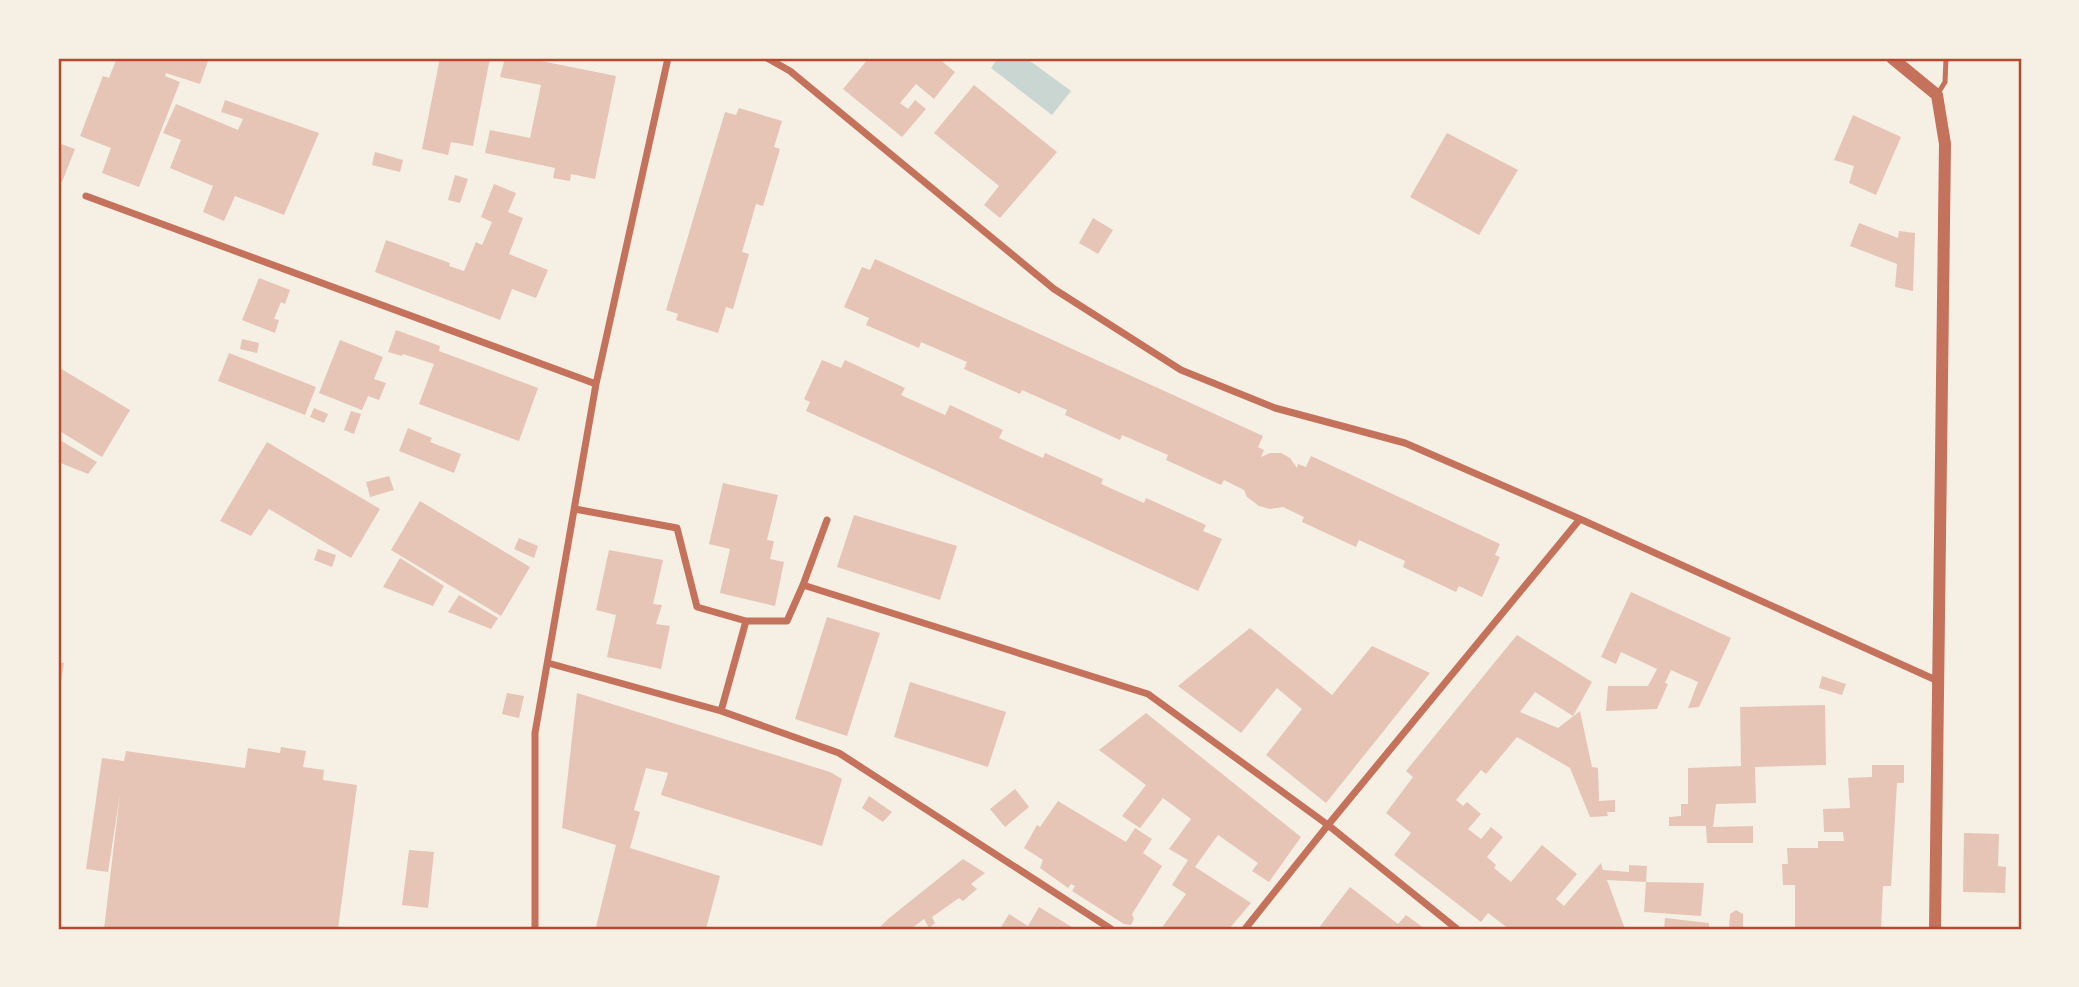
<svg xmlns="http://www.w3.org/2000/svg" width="2079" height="987" viewBox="0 0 2079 987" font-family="'Fira Sans Condensed',sans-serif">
  <rect width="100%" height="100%" fill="#f6efe4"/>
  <path fill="#c9d6d2" d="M998,58H1026L1071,91L1052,115L991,68Z"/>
  <path fill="#e6c5b7" d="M117,58H209L200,84L166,73L165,76L180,82L139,187L102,173L111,148L80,136L103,76L109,78Z
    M440,58H490L473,146L451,142L448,155L422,149Z
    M505,58H526L616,76L595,179L571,174L570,181L553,178L555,168L485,153L490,130L530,138L541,85L500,77Z
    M869,58H938L955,72L934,99L916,84L900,103L908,109L915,100L926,109L902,137L843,89Z
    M974,85L1057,152L1000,218L984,205L999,186L934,133Z
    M225,100L319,133L284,215L235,196L224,221L203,212L213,186L170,168L181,140L163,133L176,104L238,130L243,119L221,112Z
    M739,108L782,121L774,147L780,149L763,206L756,204L742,252L749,254L733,309L726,307L718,333L676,320L678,314L666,310L725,112L736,115Z
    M1853,115L1901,137L1876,195L1849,183L1854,166L1834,160Z
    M1447,133L1518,170L1479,235L1410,197Z
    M58,143L75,149L62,182L58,180Z
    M375,152L403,160L400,172L372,165Z
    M455,175L468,179L460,203L448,200Z
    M494,184L516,193L508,212L523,218L509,254L548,270L536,298L512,289L500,320L375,272L386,240L450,263L449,266L464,271L476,242L482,245L492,222L481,217Z
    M1093,218L1113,230L1098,254L1079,243Z
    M1859,223L1898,238L1899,231L1915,233L1913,291L1895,287L1897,264L1850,246Z
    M875,259L1263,436L1258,447L1264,450L1261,457L1270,453H1281L1290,458L1297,468L1298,464L1306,467L1311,456L1500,544L1495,555L1500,557L1482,597L1459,586L1456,592L1403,567L1405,561L1359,540L1356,547L1302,522L1304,517L1283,507L1270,509L1259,506L1247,497L1244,490L1224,480L1221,485L1166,460L1168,455L1122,435L1120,440L1065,415L1067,410L1022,390L1020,394L964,369L967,362L921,342L919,348L866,325L869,318L844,307L862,267L870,270Z
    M259,278L290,290L285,304L281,302L274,319L279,320L275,333L242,320Z
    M396,330L440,346L439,351L538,388L519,441L419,404L434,364L403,354L402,356L388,352Z
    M242,339L259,343L257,353L240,349Z
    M340,340L383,357L374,379L386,383L379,400L368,396L362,410L319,393Z
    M229,353L316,387L305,415L218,381Z
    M822,360L841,368L845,360L905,388L901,395L945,415L950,405L1003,430L999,438L1043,458L1045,453L1103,479L1101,484L1144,503L1146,498L1206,525L1203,531L1222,539L1198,591L806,411L810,402L804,399Z
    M58,367L130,410L102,457L58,430Z
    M314,408L328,414L324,423L310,417Z
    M351,411L361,414L354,434L344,430Z
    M408,428L432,438L430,442L461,454L454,473L399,451Z
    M58,439L97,462L88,474L58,462Z
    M267,442L380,509L351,558L269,509L251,536L220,521Z
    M389,476L394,490L370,497L366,482Z
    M723,483L778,495L767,540L774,541L770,559L784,562L775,606L720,593L730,549L709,544Z
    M420,501L530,567L501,616L391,550Z
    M854,515L957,546L940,600L837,567Z
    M519,538L538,546L534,558L514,549Z
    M318,549L336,555L332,567L314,560Z
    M609,550L663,560L653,604L662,605L656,624L670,626L661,669L607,657L616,615L596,610Z
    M400,558L444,586L433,606L383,587Z
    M1631,592L1731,638L1699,707L1688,708L1698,682L1671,670L1665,683L1668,684L1657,709L1606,711L1608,686H1648L1657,669L1621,652L1616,664L1601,657Z
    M459,595L498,618L491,629L448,612Z
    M827,617L880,633L847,736L795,719Z
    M1250,628L1332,695L1372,646L1430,673L1326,803L1266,755L1302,709L1277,688L1241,733L1178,686Z
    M1517,635L1592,682L1573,716L1535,692L1520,712L1558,728L1580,711L1592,767L1598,768L1599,801L1615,800V812H1607L1608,816L1590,817L1570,768L1517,737L1486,774L1481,770L1456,800L1463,806L1467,802L1481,814L1468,829L1481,839L1491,827L1503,837L1487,857L1496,865L1494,868L1511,882L1542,845L1577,874L1556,899L1564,906L1601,863L1603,870L1629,872V865L1647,866L1646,882L1607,880L1625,929H1509L1488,913L1481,922L1394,855L1411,833L1386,813L1413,777L1406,771Z
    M58,662L64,663L61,681L58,680Z
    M1822,676L1846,684L1842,695L1819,688Z
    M910,682L1006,712L988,767L894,737Z
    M507,693L524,696L519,718L502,714Z
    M577,693L830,772L842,779L822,846L661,795L668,773L646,768L634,810L640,812L630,848L720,876L706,929H603L596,927L616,845L562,828Z
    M1825,705L1826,765L1755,767L1756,803L1716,804L1713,827L1753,826V843H1707L1706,826H1669V817L1681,816V804H1688V768L1741,766L1740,707Z
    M1146,713L1301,837L1269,882L1252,871L1258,863L1218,835L1195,867L1251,903L1229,929H1161L1186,894L1172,885L1188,860L1169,849L1191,819L1163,798L1140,828L1122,816L1146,785L1099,750Z
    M281,747L306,751L303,767L324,770L323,780L357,785L338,929H104L120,794L108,872L86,869L102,758L124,761L126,751L245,768L248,748L280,753Z
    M1872,765H1904V783H1897L1891,886H1883L1881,929H1795V885H1783L1782,864H1788L1787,848H1818V841H1844L1843,832H1824L1823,809L1850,808L1848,778L1872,777Z
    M1015,789L1029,807L1005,827L990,809Z
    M869,796L892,812L883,822L862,808Z
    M1058,801L1126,842L1135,828L1152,839L1143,853L1162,866L1132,914L1134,919L1131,925L1124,924L1072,891L1075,886L1071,884L1068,888L1040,868L1043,860L1024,848L1037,825L1040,827Z
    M1964,833L1999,834L1998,866L2006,867L2005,893L1963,892Z
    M409,850L434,852L428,908L402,905Z
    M963,859L985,873L971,884L977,889L963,901L959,898L932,917L935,923L929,928L924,919L911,929H878L888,919Z
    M1646,882L1704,883L1701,916L1644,912Z
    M1350,887L1398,924L1406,915L1425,929H1318Z
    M1039,907L1075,929H1000L1009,914L1028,926Z
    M1736,910L1743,914V929H1729L1730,914Z
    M1665,918L1709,923V929H1664Z"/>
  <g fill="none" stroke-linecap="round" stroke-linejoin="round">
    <path stroke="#c5725c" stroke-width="5" d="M1937,95L1945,82L1946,58"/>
    <path stroke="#c5725c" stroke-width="7" d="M767,58L790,71L1054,289L1181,370L1275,408L1405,443L1580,519L1938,681
      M86,196L596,384
      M575,509L677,528L697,607L746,621
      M803,585L1148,694L1328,825L1457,929
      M548,663L721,711L839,753L1111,929
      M721,711L746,621H787L803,585L827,520
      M535,929V733L596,384L668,58
      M1245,929L1328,825L1580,519"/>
    <path stroke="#c5725c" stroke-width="12" d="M1892,58L1937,95L1945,144L1935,929"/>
  </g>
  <rect width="2079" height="987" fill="none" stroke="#f6efe4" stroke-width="119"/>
  <rect x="60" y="60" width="1960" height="868" fill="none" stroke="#b5482f" stroke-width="2.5"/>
</svg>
